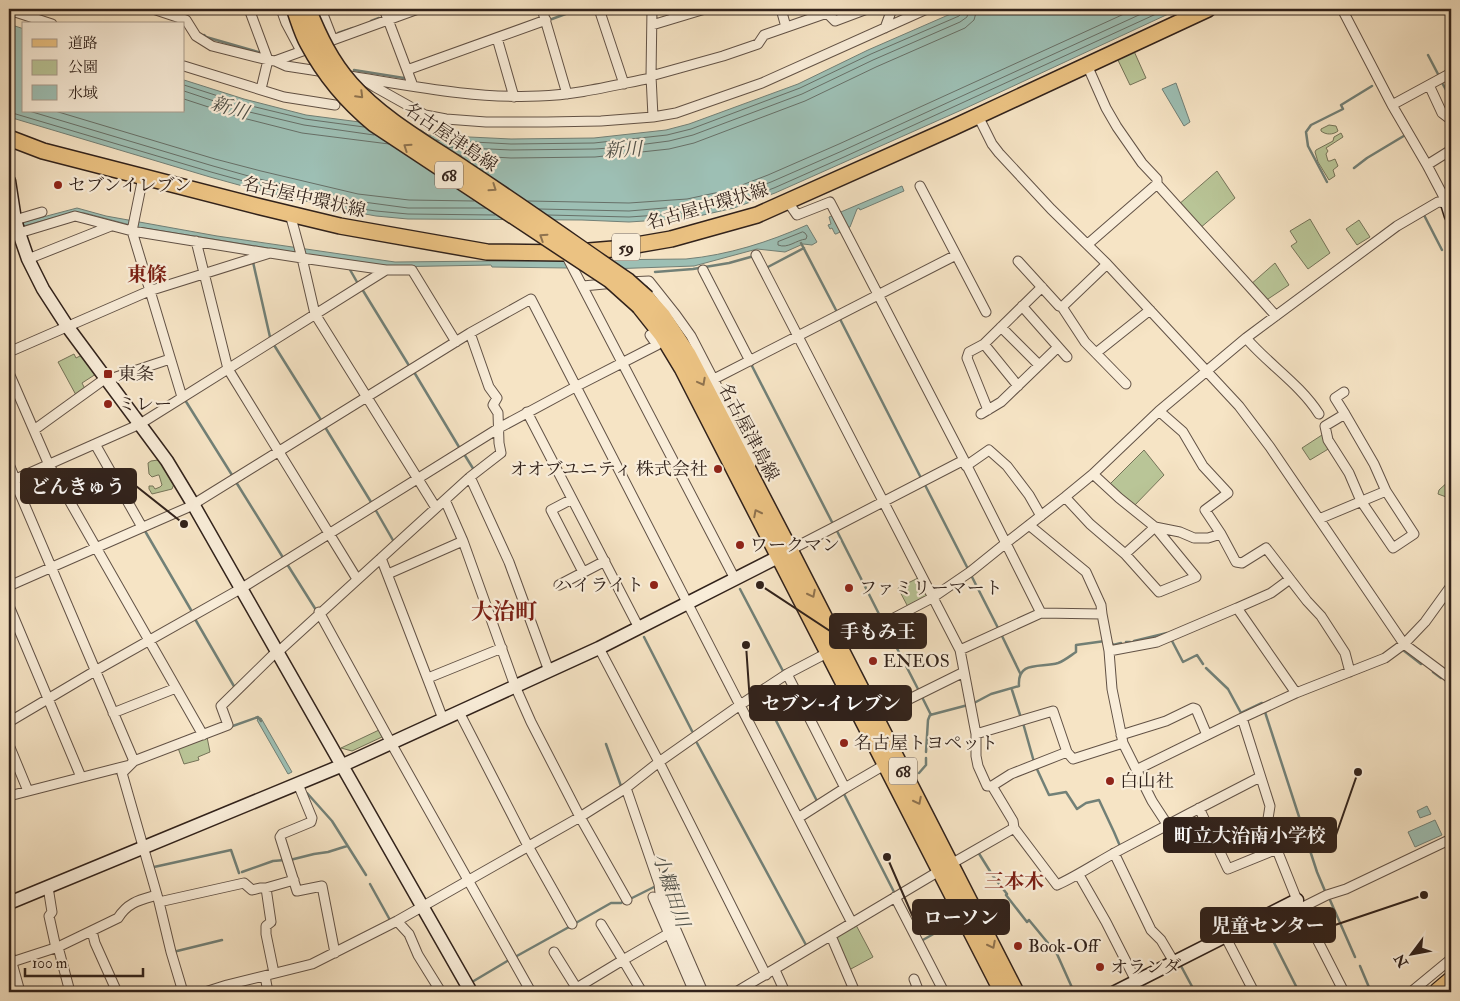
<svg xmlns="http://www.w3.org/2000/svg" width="1460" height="1001" viewBox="0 0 1460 1001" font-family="'IM FELL Double Pica','Noto Serif JP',serif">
  <rect width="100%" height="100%" fill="#f6e4c5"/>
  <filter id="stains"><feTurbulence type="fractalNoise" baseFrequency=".004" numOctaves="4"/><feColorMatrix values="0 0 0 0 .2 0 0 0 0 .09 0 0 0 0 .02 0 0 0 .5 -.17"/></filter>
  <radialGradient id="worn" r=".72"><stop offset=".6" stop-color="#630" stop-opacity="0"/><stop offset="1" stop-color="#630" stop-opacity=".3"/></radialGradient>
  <path fill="#b9c597" stroke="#757459" d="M1133,49L1146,78L1130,85L1116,56Z
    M1329,125L1336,126L1338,131C1333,135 1326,135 1321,131V129Z
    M1341,133L1343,137L1326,148L1328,151L1326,154L1328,161H1330L1335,159L1338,166L1333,170L1335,176L1329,180L1318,162L1315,152L1316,150L1333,141L1334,137Z
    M1217,171L1235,198L1199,229L1178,205Z
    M1310,219L1330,253L1308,269L1291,246L1297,242L1290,231Z
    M1359,220L1370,237L1357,245L1346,229Z
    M1275,263L1289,285L1265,301L1250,285Z
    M74,354L76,358L82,355L96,374L82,383L85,389L76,395L58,362Z
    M1322,435L1330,448L1310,460L1302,448Z
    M1144,450L1164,475L1133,507L1109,485Z
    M158,460L160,461L174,484L172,489L152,494L149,489V486H153L155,489L160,487L162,485L159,475H158L152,477L149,474L148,463L151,461Z
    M1451,479V506L1449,498L1438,494L1439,490Z
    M918,578L926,594V597L908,607L898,588Z
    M379,730L382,737L352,751L341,748Z
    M207,737L210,752L198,757L199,760L184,764L178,748Z
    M856,925L873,957L849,970L835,940L837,936Z"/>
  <path fill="#9dbfb4" stroke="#728077" d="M962,9H1179L966,108L775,193L734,208L690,218L629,222L582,220L408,219L376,216L354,212L257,190L210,177L9,117V24L24,29V111H184V80L244,99L306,115L421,130L428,135L511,139L594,138L666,130L689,124L798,84L868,50Z
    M1176,83L1190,122L1184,126L1162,89Z
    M902,186L904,191L860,210L859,208L857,209L850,227L836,234H835L832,228L830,229L828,225L831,224L829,217Z
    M77,208L106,216L217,236L395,262L686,259C728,255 769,242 807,225L817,242L812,245L803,244L785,252L757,249L694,266L580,270L568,268L492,267L491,265L386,267L138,227L85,213L74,212L9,230V226Z
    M259,718H261L292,772L288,774L257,720Z
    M1427,806L1431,814L1420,818L1417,811Z
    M1435,820L1442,835L1415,847L1408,832Z"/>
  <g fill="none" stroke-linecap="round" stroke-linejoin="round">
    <path stroke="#677068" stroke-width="1" d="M184,85L243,104L305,119L364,127
      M184,91L241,110L304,125L374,135
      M184,99L239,117L302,133L389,144
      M29,111L213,166L259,179L356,201L408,208H486
      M55,111L215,159L261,171L358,194L409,200L474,201
      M9,112L211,172L258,185L355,208L376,211L408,214L495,215
      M436,140L511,144L594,143L667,135L691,129L800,88L871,54L959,16L962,13L963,9
      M446,147L511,150L595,149L623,147L669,141L693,135L802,94L873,60L960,22L967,17L969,9
      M458,155L511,158L595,157L669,149L694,143L805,101L876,67L965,28L974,20L977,9
      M528,201L629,203L687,199L729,190L768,175L839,144L1135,9
      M539,209L629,211L688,206L731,197L771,182L842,151L1152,9
      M548,215L629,217L689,213L733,203L774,188L844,157L1167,9
      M803,232L805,233L807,236L806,239C796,240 788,249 778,245V242Z"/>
    <path stroke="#728077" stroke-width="2.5" d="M552,19L579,9
      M371,21L379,18
      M338,33L353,28
      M204,35L206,37L258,52
      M1428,55L1439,76
      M354,70L404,78L406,76
      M1441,81L1450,97L1451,96
      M1354,168L1367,158L1407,134
      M1327,182L1308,146L1306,132L1311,125L1343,109L1341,105L1372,86
      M1424,215L1442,250
      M801,243L837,312
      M253,262L270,337
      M349,268L357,282
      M767,269L766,268L804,248
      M655,272L693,269L729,263L754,256
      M362,289L408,364
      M840,319L921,478
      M274,345L321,420
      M752,366L833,524
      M414,372L459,447
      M185,400L232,475
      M325,427L371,502
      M464,454L474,470
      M236,482L282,556
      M925,485L968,569
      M375,509L394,542
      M145,531L191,610
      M837,531L882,620
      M287,564L316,610
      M972,577L998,628
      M740,589L783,671
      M195,619L235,688
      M886,627L919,691
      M1002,636L1020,673
      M644,637L692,731
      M1171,639L1183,662L1197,655L1203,664
      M1134,641L1167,633
      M1126,642H1130
      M1112,643L1113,645L1121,643
      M1403,650L1421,664
      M1206,668L1228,689L1241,713L1262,703
      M1433,672L1441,678
      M1446,682L1451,685
      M1012,690L1021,718
      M764,697L817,801
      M922,697L931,715
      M974,703L991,694L1019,686C1017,660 1041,668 1058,663C1064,661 1070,656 1076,652V645L1105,641
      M1265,712L1317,872L1325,891
      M1023,723L1034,762
      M230,727L258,717L261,721
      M697,743L806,945
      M606,744L621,786
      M926,752L928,720L930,715L968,705
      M1036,767L1049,795L1066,792L1077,809L1086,803L1099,800L1114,832L1120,846
      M919,773L926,765V758
      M843,792L894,892
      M307,793L332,821L366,875
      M978,852L993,876L1007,894L1006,895L1027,922L1029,920L1057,954L1074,992
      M290,860L314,854L328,852L347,846
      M154,867L231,850L239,873
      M242,872L273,861L285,860
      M370,884L390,920
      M630,899L656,886
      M1330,900L1355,957
      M574,924L611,903H621L624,901
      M1265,925L1299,992
      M921,941L953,923
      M173,952L222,940
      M515,957L569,927
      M1181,966L1195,992
      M1360,966L1371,992
      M472,982L509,960L508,958
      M453,992L462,987
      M811,992L817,988"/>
    <defs>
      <path id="street" d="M153,9L186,20L196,36L212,46L268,60L275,61L418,9
        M249,9L268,60L261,89
        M281,9L286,23L301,51
        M321,9L333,40
        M384,9L413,86
        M542,9L567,94
        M599,9L624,84
        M652,9L651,76L653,117
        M781,9L786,27
        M1342,9L1392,105L1427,165L1447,203
        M9,10L52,24
        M652,25L705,9
        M885,28L892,9
        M497,38L514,97
        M275,61L286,66L325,72
        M1087,65L1106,108L1117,127L1142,163L1157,179V184L1276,316
        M184,66L284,97L335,105
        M407,70L546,20
        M343,75C408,85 473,99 539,96C577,95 615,85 651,78
        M651,76L723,56L758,44L764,35L827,13L835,21L867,9
        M361,78L375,87L425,115L446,119L486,122H547L601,121L653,117L676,113L762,83L927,9
        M1429,85L1442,113L1451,120
        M1392,105L1451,73
        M978,116L992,144L999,153L1051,209L1107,264L1239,406L1270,447L1404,644L1451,679
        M1427,165L1451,150
        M143,177L132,231L182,397
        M920,186L986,312
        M788,202L797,215L830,202L964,460L1041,613
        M290,214L302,258L386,270H412L456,342
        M15,220L42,212
        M19,233L75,216L132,231L267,253
        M196,241L228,369L357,579
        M1088,244L1157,184
        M565,253L735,579
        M756,255L960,650L976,734V756L978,766L987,786H992L1013,821L1014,828L1057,885C1079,875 1099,861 1120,850C1167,825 1213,801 1260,777
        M28,259L111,226
        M1018,261L1059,306L1062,307
        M1107,264L1062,307L1085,342L1126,384
        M703,270L750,361
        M628,282L649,281L676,315L691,336L753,456L749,471
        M583,286L615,283
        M1022,306L1067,357
        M1001,327L1039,365
        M1246,338C1268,364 1300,384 1319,414
        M984,344L1018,386
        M9,352L149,291L270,253L302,258L315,314L436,508
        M1096,353L1150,310
        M9,373L49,465L203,735
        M714,379L956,255
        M107,380L170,359
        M1344,392L1335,398L1345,414
        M988,410L967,358L969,352L984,344L1042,287
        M1159,411L1183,432L1203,466L1228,493L1205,510L1221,534L1236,562L1242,563L1266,548L1307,601L1321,616L1345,653L1350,672
        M527,412L639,628
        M981,414L1001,402L1058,347
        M1345,414L1374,464L1386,491L1414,534L1393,548L1361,501L1349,473L1328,440L1325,426Z
        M34,430L106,378
        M95,444L142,527
        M9,464L15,479
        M966,466L989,450L1007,466L1029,495L1041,516
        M470,477L509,562L549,671
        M14,480L134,761
        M9,482L140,424L386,270
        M1065,497L1090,524L1125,554L1159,592L1196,577L1155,527L1119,498L1093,474
        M572,499L551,510L583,572
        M445,500L463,541L515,686L531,722L580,817L627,900
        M1319,519L1386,491
        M1029,525L1086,572L1101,605L1102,614
        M790,550L964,460
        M1125,554L1155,527L1180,532L1194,538H1208L1221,534
        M381,558L443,719
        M388,574L463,541
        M559,585L605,561
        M9,586L189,507L470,333L531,299L852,923
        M9,606L81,777
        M1237,608L1271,593L1290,579
        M319,612L391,743L531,992
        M599,648L659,762L766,975
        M960,650L1041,613L1102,614L1109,651L1112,689L1123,743L1152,801L1167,824
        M1109,651L1157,642L1237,608L1296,693
        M787,674L845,788
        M428,678L502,648
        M459,712L528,846L572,924
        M113,713L176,688
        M875,716L964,672
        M1242,718L1270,806L1267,825L1297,900L1344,992
        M9,722L95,671L242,588L499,428L577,386L657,345L650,335L652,334
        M976,734L1053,711L1067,752L1073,759L1123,743
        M1121,735L1166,721L1193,708L1196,709L1207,735
        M9,745L28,791
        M1136,770L1242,718L1296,693L1385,658L1404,644L1425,622L1451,586
        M298,784L312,818L311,822L282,834L280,837L297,891L322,886L335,953
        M992,786L1011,774L1067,752
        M626,788L659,884L660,893L703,992
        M9,796L130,765
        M1199,808L1228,869L1277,849
        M798,818L845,788L886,764
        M1114,853L1151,930L1161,940L1174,962
        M1079,875L1106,922L1136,981
        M48,887L52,912L49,916L56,948
        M266,888L271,922L266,926V934L274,973
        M653,897L694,992
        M895,897L944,992
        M159,902L244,883L252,890L260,888H266L294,880
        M1301,908L1327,895L1346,889L1451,839
        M397,921L409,934L418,955L441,992
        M601,924L623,960L673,931
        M92,931L95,943L117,992
        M831,936L855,992
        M1225,936L1254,992
        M58,947L70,992
        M9,952L20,992
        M554,952L579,992
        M12,962L58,947L118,918C128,902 140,900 157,895
        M775,970L785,992
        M265,976L268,992
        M914,979L919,992
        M183,992L171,952L159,902L122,773L134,761L228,725L221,706L273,655L278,652L470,477L501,453L499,443L498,413L493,405L497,398L489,387L470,333
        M205,992L227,985L312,964L397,921L580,817L626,788L659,762L740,705L787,674L932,598L970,572L1006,543L1065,497L1093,474L1159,411L1246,338L1397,226L1438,202L1447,203
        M570,992L623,960L642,992
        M736,992L951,864L1014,828
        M1411,992L1451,959"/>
      <path id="secondary" d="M9,181L15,220L19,233L28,259L43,289L67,326L167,461L193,504L471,992
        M1451,201L1447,203L1451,216
        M9,903L343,765L599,648L786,553
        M1115,992L1297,900"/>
      <path id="primary" d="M9,138L43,151L261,207L340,226L487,252L565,253L613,249L671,239L757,215L952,128L1208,9
        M647,298L663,316L688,354L790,550L1016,992
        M639,306L662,335L682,368L1002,992"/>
      <path id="highway" d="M1438,992L1451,981"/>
    </defs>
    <use href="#street" stroke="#625246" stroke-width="11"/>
    <use href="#secondary" stroke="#31221b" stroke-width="15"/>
    <use href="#primary" stroke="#31221b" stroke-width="18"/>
    <use href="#highway" stroke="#31221b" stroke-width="20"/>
    <use href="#street" stroke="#f9edd9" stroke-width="9"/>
    <use href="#secondary" stroke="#f9edd9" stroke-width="12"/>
    <use href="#primary" stroke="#ebc282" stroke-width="15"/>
    <use href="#highway" stroke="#ebc282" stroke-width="18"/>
    <defs>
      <path id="primary-bridge" d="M308,9C319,36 331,62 351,84C382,119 427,144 466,170C521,206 574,244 628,281L647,298
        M295,11C299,22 302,33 308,44C325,76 346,101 374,124L610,280L639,306"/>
    </defs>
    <use href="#primary-bridge" stroke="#31221b" stroke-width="18" stroke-linecap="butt"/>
    <use href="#primary-bridge" stroke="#ebc282" stroke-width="15"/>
  </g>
  <defs><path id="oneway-chevron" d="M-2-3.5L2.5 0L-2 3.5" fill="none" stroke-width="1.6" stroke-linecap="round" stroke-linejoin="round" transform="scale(1.25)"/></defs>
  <g stroke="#8e724e">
    <use href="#oneway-chevron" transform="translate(360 95) rotate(45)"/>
    <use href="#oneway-chevron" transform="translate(407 147) rotate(-146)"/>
    <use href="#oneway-chevron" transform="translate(493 188) rotate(34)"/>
    <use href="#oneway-chevron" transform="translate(543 237) rotate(-147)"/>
    <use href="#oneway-chevron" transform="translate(702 382) rotate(62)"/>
    <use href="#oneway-chevron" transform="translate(757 513) rotate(-117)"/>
    <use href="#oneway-chevron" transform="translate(812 594) rotate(63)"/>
    <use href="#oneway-chevron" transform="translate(918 801) rotate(63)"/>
    <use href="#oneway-chevron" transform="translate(992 945) rotate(63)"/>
  </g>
  <g fill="#8f2418" stroke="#f9edd9" stroke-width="2">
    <circle cx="58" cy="185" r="5"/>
    <rect x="103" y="369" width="10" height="10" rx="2.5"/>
    <circle cx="108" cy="404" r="5"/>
    <circle cx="718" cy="469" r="5"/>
    <circle cx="740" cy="545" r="5"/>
    <circle cx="654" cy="585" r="5"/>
    <circle cx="849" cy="588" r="5"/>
    <circle cx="873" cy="661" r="5"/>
    <circle cx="844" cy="743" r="5"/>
    <circle cx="1110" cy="781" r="5"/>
    <circle cx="1018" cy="946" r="5"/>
    <circle cx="1100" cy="967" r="5"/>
  </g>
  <g text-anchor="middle" stroke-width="4.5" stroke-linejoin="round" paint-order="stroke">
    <g fill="#f9edd9" stroke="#6d5f54" stroke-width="1">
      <rect x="435" y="161.5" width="28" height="27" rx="4"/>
      <rect x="612" y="233.5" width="28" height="27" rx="4"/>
      <rect x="889" y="757.5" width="28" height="27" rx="4"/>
    </g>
    <g font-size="16" font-weight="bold" fill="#31221b">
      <text x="449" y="181">68</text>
      <text x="626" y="253">59</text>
      <text x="903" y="777">68</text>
    </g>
    <g font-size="18" fill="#31221b" stroke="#f9edd9">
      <text transform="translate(451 137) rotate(34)" y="6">名古屋津島線</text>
      <text transform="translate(304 197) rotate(13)" y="6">名古屋中環状線</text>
      <text transform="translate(707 206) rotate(-16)" y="6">名古屋中環状線</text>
      <text transform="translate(749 432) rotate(62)" y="6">名古屋津島線</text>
    </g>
    <g font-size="18" fill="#31221b" stroke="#f9edd9" text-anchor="start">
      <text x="68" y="191">セブンイレブン</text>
      <text x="118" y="380">東条</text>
      <text x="118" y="410">ミレー</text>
      <text x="708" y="475" text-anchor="end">オオブユニティ 株式会社</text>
      <text x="750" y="551">ワークマン</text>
      <text x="644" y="591" text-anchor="end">ハイライト</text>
      <text x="859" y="594">ファミリーマート</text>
      <text x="883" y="667">ENEOS</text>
      <text x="854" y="749">名古屋トヨペット</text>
      <text x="1120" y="787">白山社</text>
      <text x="1028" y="952">Book-Off</text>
      <text x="1110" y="973">オランダ</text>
    </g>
    <g font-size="19" font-style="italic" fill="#515149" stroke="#f9edd9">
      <text transform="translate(230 107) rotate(17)" y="7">新川</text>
      <text transform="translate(623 149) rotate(-3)" y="7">新川</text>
      <text transform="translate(672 890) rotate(71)" y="7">小糠田川</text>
    </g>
    <g font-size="20" font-weight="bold" fill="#7a1f14" stroke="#f9edd9">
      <text x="147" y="281">東條</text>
      <text x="1014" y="888">三本木</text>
    </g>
    <g font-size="22" font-weight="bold" fill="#7a1f14" stroke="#f9edd9">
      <text x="504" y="619">大治町</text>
    </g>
  </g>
  <path fill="none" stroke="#31221b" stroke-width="2" d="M184 524L136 486M760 585L830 631M746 645L750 703M1358 772L1336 835M887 857L913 917M1424 895L1335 925"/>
  <g fill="#31221b" stroke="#f9edd9" stroke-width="2">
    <circle cx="184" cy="524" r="5"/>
    <circle cx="760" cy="585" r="5"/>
    <circle cx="746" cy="645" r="5"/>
    <circle cx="1358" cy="772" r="5"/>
    <circle cx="887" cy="857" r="5"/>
    <circle cx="1424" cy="895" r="5"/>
  </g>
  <g fill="#31221b" stroke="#31221b" stroke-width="2">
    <rect x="21" y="469" width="115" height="34" rx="5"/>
    <rect x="830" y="614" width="96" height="34" rx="5"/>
    <rect x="750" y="686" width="161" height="34" rx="5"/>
    <rect x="1164" y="818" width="172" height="34" rx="5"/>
    <rect x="913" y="900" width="96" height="34" rx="5"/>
    <rect x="1201" y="908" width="134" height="34" rx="5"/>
  </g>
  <g font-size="19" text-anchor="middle" font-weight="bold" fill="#fff">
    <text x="78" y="493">どんきゅう</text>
    <text x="878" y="638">手もみ王</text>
    <text x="831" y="710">セブン-イレブン</text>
    <text x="1250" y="842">町立大治南小学校</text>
    <text x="961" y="924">ローソン</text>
    <text x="1268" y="932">児童センター</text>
  </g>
  <rect width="1460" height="1001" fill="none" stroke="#f6e4c5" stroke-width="30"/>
  <rect x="10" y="10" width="1440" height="981" fill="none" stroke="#31221b" stroke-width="2.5"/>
  <rect x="15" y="15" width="1430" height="971" fill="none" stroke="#31221b"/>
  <rect x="22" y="22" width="162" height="90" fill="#f9edd9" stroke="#a99c8d"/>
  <rect x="32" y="39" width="25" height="8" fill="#ebc282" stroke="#a99c8d"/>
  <text x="68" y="48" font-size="15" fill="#31221b">道路</text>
  <rect x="32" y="60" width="25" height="15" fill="#b9c597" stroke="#a99c8d"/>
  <text x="68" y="72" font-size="15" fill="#31221b">公園</text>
  <rect x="32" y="85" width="25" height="15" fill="#9dbfb4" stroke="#a99c8d"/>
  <text x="68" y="98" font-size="15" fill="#31221b">水域</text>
  <g transform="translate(1412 954) rotate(238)" stroke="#f9edd9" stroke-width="4" paint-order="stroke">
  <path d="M0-4L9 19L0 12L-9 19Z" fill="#31221b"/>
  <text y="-8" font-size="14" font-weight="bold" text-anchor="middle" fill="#31221b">N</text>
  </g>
  <path d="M25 968v8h118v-8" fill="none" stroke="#31221b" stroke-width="2.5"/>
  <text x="32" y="968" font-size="15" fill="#31221b" stroke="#f9edd9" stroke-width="4" paint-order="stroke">100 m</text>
  <rect width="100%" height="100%" filter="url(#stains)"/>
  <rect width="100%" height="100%" fill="url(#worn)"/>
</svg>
